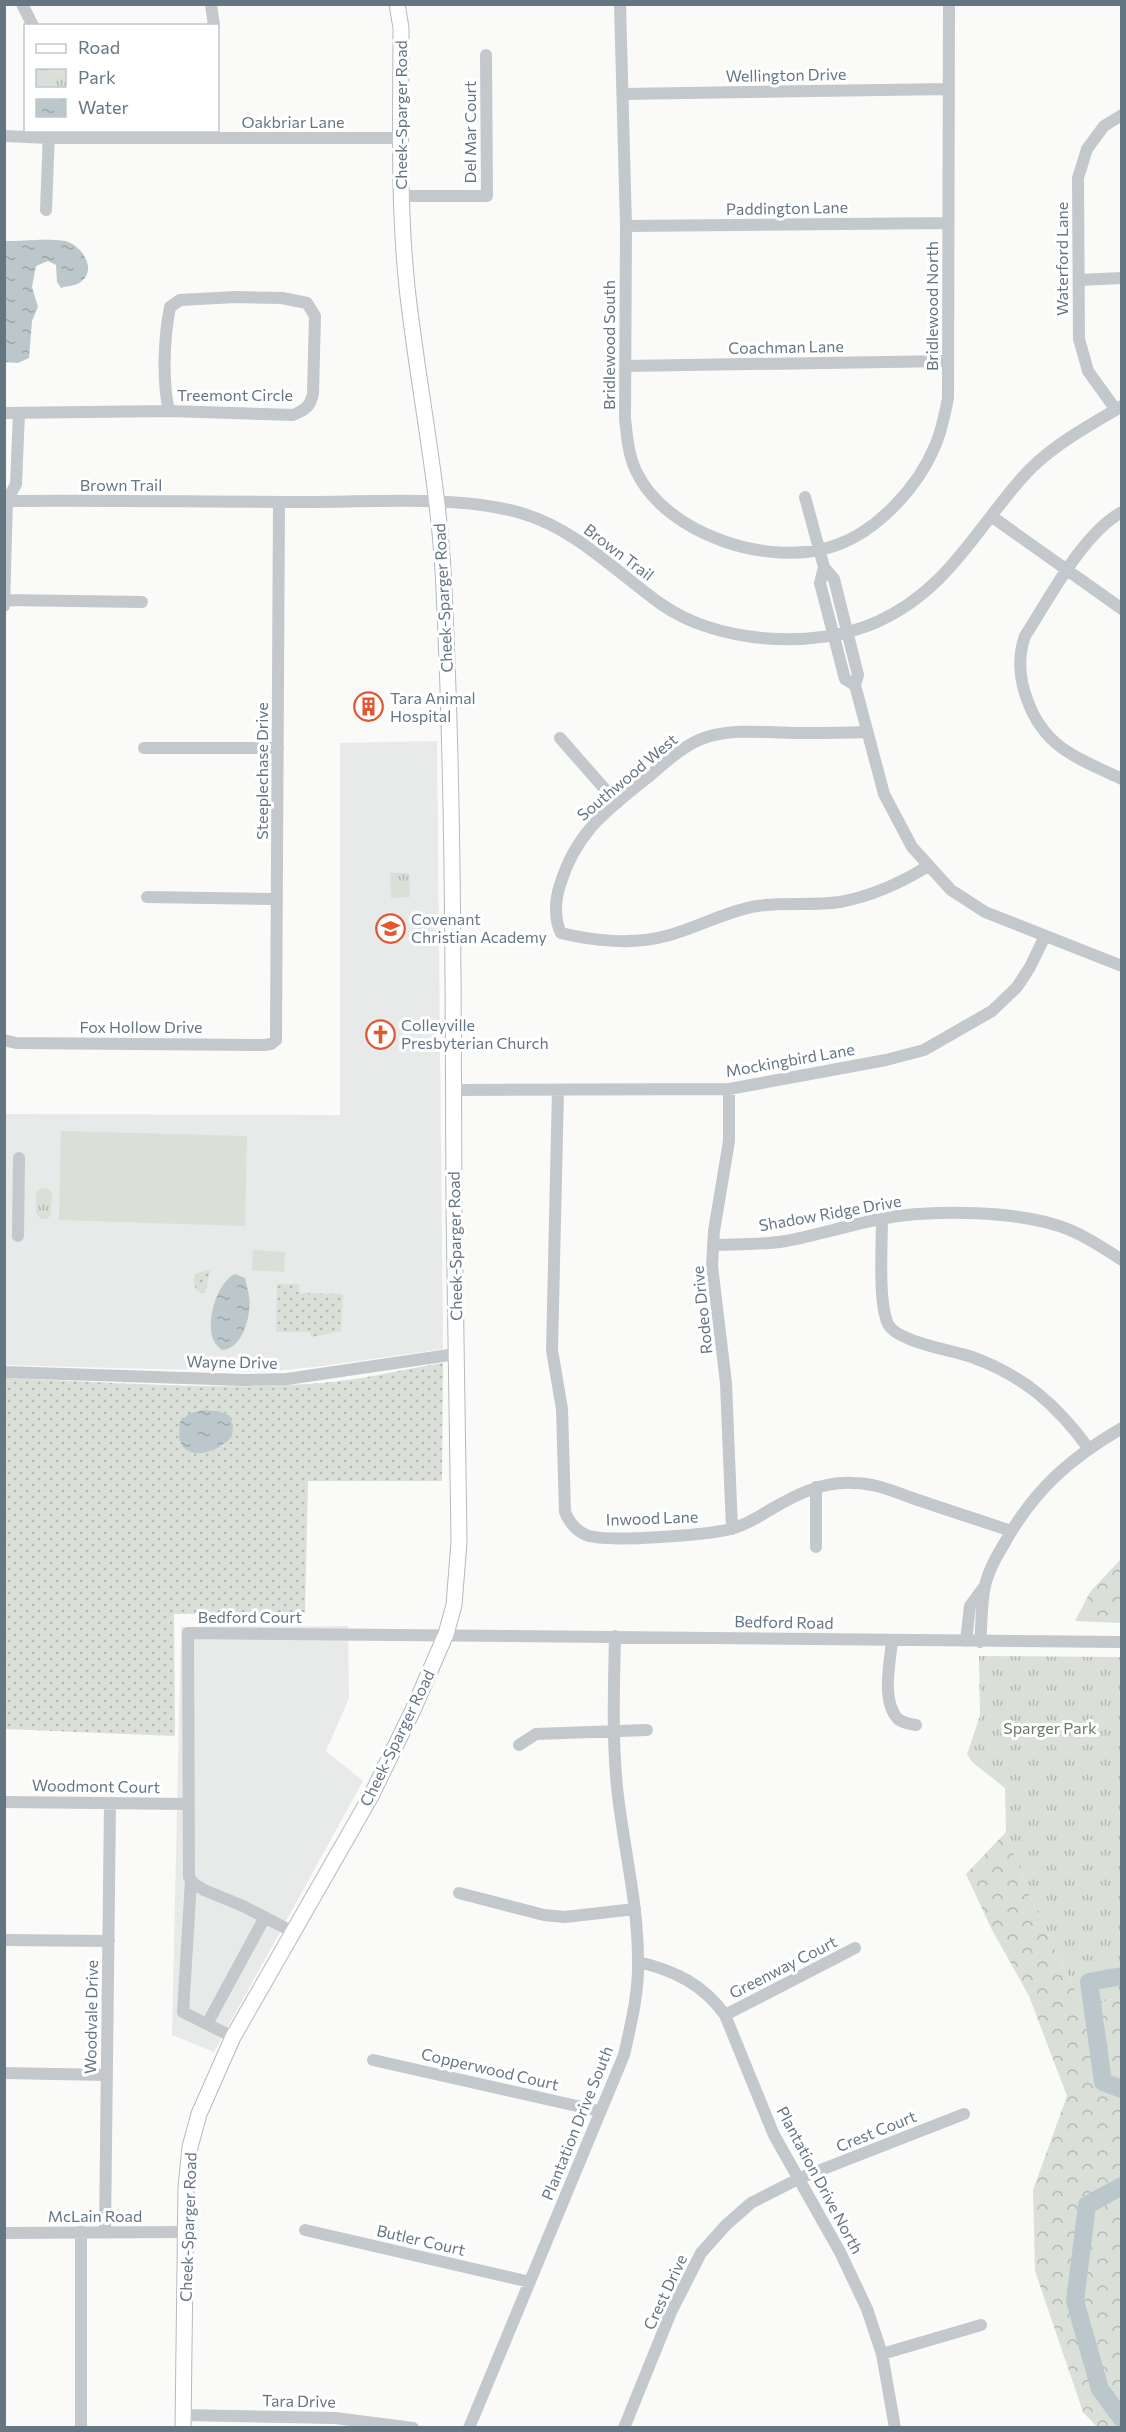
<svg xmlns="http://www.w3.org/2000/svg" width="1126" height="2432" viewBox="0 0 1126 2432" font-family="Commissioner,sans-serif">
  <defs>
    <pattern id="grass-dots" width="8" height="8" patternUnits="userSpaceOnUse" patternTransform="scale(1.5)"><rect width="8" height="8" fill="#dadfd7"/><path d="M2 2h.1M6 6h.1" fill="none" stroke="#b4b9b4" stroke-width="1.8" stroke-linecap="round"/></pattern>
    <pattern id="forest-crowns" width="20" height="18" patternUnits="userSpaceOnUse" patternTransform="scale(1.5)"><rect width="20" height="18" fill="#dadfd7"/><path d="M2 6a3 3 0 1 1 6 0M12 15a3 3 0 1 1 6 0" fill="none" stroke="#b4b9b4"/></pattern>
    <pattern id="park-tufts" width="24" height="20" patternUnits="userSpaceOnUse" patternTransform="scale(1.5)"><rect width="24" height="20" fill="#dadfd7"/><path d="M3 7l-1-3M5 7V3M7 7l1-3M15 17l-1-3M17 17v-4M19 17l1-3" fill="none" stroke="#b4b9b4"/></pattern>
    <pattern id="water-ripples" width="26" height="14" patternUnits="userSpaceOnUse" patternTransform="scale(1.5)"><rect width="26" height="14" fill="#bbc7cb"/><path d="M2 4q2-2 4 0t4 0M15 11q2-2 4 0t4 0" fill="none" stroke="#9ca6aa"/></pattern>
  </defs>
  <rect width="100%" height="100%" fill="#fafaf8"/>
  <path fill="#e8e9e9" d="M437,741L443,1349L315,1367L262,1372L5,1365V1114L340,1115V743Z
    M348,1626L349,1698L326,1751L363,1781L214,2052L172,2035L181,1627Z"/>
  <path fill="url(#grass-dots)" fill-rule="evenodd" d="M206,1270L210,1271L205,1294L196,1290L193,1280L197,1273Z
    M277,1284H299L300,1293L343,1294L341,1331L312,1337L309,1332H276Z
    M443,1363L442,1481H308L305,1613L174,1614L175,1736L5,1729V1378C109,1382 216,1391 321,1383C362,1380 403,1369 443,1363ZM203,1410L218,1411L229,1415L233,1425L224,1445L204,1452L189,1451L190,1413Z"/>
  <path fill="url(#forest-crowns)" d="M1121,1559V1623L1075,1621L1090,1592Z
    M1006,1832L1030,1897L1084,2009L1121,1996V2427H1097L1083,2412L1035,2271L1033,2190L1067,2096L1029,1996L991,1928L966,1874Z"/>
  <path fill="url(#park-tufts)" d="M390,873H409L410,897L391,898Z
    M42,1188L48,1189L52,1193L51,1215L47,1219H41L36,1213V1192Z
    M979,1656L1121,1657V1996L1084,2009L1030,1897L1006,1832L1005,1788L972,1762L967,1754L980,1716Z"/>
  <path fill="#dadfd7" d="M61,1131L247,1136L245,1226L59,1220Z
    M253,1250L285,1252L284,1272L252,1270Z"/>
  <path fill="url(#water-ripples)" d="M5,241C22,241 48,238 65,241C82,245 99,271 79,283C75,286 66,286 61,288L57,282L56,265L48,261L36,266L32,287L38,307L32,321L29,358L18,363L5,362Z
    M235,1274L245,1278C246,1284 248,1290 249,1296C252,1314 243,1349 222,1350C218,1347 215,1344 213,1339C206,1321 217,1282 235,1274Z
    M203,1410L218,1411L229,1415L233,1425L232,1436C224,1448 196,1461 183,1447C178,1440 179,1430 180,1422L190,1413Z"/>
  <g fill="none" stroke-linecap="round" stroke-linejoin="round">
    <path stroke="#bbc7cb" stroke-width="18" d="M1122,1976L1089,1982L1103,2082L1122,2089
      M1122,2186L1087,2205L1075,2301L1100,2389L1122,2419"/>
    <defs>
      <path id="major" d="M183,2428L186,2188L190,2147L199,2114L233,2037L371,1796L413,1710L446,1634L454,1605L459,1542C458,1430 455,1318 454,1207C453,1001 454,795 444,590C440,488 418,388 407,287C398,201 401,114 401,28L397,4"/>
    </defs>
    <use href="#major" stroke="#b5babe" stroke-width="17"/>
    <path stroke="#c3c8cc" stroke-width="12" d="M22,4L33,26
      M211,4L214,26
      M620,4L626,226L625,418C627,436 628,454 636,471C666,535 770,568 834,546C877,532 918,487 935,446C942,430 945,414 948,398L949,4
      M623,94L949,89
      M4,136L49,138H401
      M401,196H487L486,55
      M46,210L49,132
      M626,226L948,223
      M1079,280L1122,278
      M236,297L282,298L307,303L315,316L313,393C311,406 305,410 293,415L169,411C162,381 164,337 170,307L180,300Z
      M625,366L948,361
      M1116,410L1088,371L1079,339L1078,178L1087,149L1104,126L1122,115
      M4,413L169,411
      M805,497L824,567L834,579L858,675L855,685L884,794L912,847L951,890L985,912L1122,966
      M4,501C106,500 208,502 310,502C375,502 459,495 521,513C576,529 616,572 661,604C718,644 814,650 877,622C946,591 973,534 1021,479C1047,448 1087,427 1122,406
      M1122,512C1083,533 1049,599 1025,636C1019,653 1019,672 1024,690C1040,746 1073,756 1122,779
      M991,516L1122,609
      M824,567L820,583L845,679L855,685
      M5,600L142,602
      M4,606L7,501L16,484L19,413
      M866,732C843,733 821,733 798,733C768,733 737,728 707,737C684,744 665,763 647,778C606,811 576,832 560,885C555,900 554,919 561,933C593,941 634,945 666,936C697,928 726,911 757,906C785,902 813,906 840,902C872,896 901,883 928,866
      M560,738L617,803
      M144,748H278
      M147,897L277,899
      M4,1040L16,1043L264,1045L271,1044L276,1040L279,502
      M729,1089V1141L714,1231L712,1266L726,1383L732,1529
      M454,1090L729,1089L886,1060L924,1050L992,1011L1017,987L1030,967L1045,936
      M558,1090L552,1350L562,1409L565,1512C569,1522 575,1530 586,1535C606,1543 707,1535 731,1529C745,1525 757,1518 768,1511C795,1495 822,1481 854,1483C875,1483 895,1492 915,1499C947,1510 979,1520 1011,1531
      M882,1219C882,1244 878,1303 888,1324C897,1342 952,1350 972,1357C1024,1376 1057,1405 1089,1449
      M18,1236L19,1158
      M713,1245C738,1244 763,1245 786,1241C818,1235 849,1225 880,1219C930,1209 1023,1210 1070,1230C1089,1238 1105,1249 1122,1260
      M4,1372L244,1380L287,1379L456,1354
      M816,1547V1487
      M892,1641C890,1663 881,1701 898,1719C903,1723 910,1724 916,1725
      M966,1641L970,1606L984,1587
      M980,1642C982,1624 981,1603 985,1586C988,1571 996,1557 1004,1544C1034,1490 1069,1459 1122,1428
      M519,1745L536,1734L647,1730
      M4,1802L188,1804
      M191,1880L183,2012L233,2037
      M459,1893L544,1915L565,1917L635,1909
      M293,1932L243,1906L204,1890L193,1883L189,1877L188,1633L1122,1642
      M4,1940L109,1941
      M639,1962C675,1971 703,1984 725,2015L774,2135L840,2252L867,2309L882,2354L895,2428
      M725,2015L855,1948
      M207,2024L265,1917
      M373,2060L599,2111
      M4,2073L107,2075
      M305,2230L530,2282
      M105,2232L110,1803
      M4,2233L186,2232
      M882,2354L981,2325
      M183,2415L335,2418L413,2428
      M81,2428V2232
      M469,2428L624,2055C631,2024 639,1992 638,1960C638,1902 623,1845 617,1787C612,1736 614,1687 615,1636
      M624,2428L671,2312L701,2253L726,2225L751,2203L800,2178L964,2114"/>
    <use href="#major" stroke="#fff" stroke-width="15"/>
  </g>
  <defs>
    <symbol id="building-ring" viewBox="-11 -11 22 22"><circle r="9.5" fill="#fff" stroke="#e4572e" stroke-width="1.5"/><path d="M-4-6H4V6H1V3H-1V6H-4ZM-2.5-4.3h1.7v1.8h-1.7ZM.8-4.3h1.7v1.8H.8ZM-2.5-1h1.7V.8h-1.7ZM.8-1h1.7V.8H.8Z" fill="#e4572e"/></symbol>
    <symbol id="school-ring" viewBox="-11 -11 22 22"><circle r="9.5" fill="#fff" stroke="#e4572e" stroke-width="1.5"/><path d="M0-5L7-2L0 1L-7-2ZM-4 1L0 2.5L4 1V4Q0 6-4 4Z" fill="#e4572e"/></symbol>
    <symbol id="church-ring" viewBox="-11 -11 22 22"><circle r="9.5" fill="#fff" stroke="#e4572e" stroke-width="1.5"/><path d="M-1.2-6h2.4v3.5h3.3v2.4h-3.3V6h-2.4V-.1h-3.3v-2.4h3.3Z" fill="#e4572e"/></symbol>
  </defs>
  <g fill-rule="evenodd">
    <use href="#building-ring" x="352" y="690" width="33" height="33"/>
    <use href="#school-ring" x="374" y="912" width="33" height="33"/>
    <use href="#church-ring" x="364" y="1018" width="33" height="33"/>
  </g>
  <g text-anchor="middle" stroke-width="6" stroke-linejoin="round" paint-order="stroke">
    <g font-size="16" fill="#657683" stroke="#fff">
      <text transform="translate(786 75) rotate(-1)" y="6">Wellington Drive</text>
      <text transform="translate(401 115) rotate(-90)" y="6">Cheek-Sparger Road</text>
      <text x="293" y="128">Oakbriar Lane</text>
      <text transform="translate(470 132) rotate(-90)" y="6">Del Mar Court</text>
      <text transform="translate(787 208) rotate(-1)" y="6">Paddington Lane</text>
      <text transform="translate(1062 259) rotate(-90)" y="6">Waterford Lane</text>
      <text transform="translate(932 306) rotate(-90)" y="6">Bridlewood North</text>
      <text transform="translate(609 345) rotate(-90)" y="6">Bridlewood South</text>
      <text transform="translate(786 347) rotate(-1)" y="6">Coachman Lane</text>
      <text x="235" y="401">Treemont Circle</text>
      <text x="121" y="491">Brown Trail</text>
      <text transform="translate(619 552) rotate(37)" y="6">Brown Trail</text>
      <text transform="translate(443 598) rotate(-93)" y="6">Cheek-Sparger Road</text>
      <text transform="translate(262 771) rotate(-90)" y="6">Steeplechase Drive</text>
      <text transform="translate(627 777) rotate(-40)" y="6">Southwood West</text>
      <text x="141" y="1033">Fox Hollow Drive</text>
      <text transform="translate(790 1060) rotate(-10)" y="6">Mockingbird Lane</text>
      <text transform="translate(830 1213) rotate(-10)" y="6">Shadow Ridge Drive</text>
      <text transform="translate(455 1246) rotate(-91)" y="6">Cheek-Sparger Road</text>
      <text transform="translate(702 1310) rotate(-96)" y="6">Rodeo Drive</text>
      <text transform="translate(232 1362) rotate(1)" y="6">Wayne Drive</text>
      <text transform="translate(652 1518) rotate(-2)" y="6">Inwood Lane</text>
      <text x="250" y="1623">Bedford Court</text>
      <text transform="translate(784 1622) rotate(1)" y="6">Bedford Road</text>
      <text transform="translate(397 1738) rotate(-64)" y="6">Cheek-Sparger Road</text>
      <text transform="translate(96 1786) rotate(1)" y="6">Woodmont Court</text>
      <text transform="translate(783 1967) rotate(-27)" y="6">Greenway Court</text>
      <text transform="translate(91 2017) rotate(-89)" y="6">Woodvale Drive</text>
      <text transform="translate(490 2069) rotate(13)" y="6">Copperwood Court</text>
      <text transform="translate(577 2123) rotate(-68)" y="6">Plantation Drive South</text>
      <text transform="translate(876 2131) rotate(-22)" y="6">Crest Court</text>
      <text transform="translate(820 2180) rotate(62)" y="6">Plantation Drive North</text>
      <text x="95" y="2222">McLain Road</text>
      <text transform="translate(188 2227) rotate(-88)" y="6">Cheek-Sparger Road</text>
      <text transform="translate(421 2240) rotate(13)" y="6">Butler Court</text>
      <text transform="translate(665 2292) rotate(-65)" y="6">Crest Drive</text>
      <text transform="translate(299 2401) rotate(1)" y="6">Tara Drive</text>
    </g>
    <g font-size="16" fill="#657683" stroke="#fff" text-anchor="start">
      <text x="390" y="704">Tara Animal<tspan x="390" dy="18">Hospital</tspan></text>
      <text x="411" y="925">Covenant<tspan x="411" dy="18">Christian Academy</tspan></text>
      <text x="401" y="1031">Colleyville<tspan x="401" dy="18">Presbyterian Church</tspan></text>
    </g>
    <g font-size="16" fill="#687a64" stroke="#fff">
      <text x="1050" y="1734">Sparger Park</text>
    </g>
  </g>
  <rect width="1126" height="2432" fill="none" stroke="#657683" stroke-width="12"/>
  <rect x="24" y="24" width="195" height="108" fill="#ffffff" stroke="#c1c8cd" stroke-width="1.5"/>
  <rect x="36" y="44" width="30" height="9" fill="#ffffff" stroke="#c1c8cd" stroke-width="1.5"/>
  <text x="78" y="54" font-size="18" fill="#657683">Road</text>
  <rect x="36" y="69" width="30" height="18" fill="url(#park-tufts)" stroke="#c1c8cd" stroke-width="1.5"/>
  <text x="78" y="84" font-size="18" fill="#657683">Park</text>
  <rect x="36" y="99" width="30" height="18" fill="url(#water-ripples)" stroke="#c1c8cd" stroke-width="1.5"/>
  <text x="78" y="114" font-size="18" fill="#657683">Water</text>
</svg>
